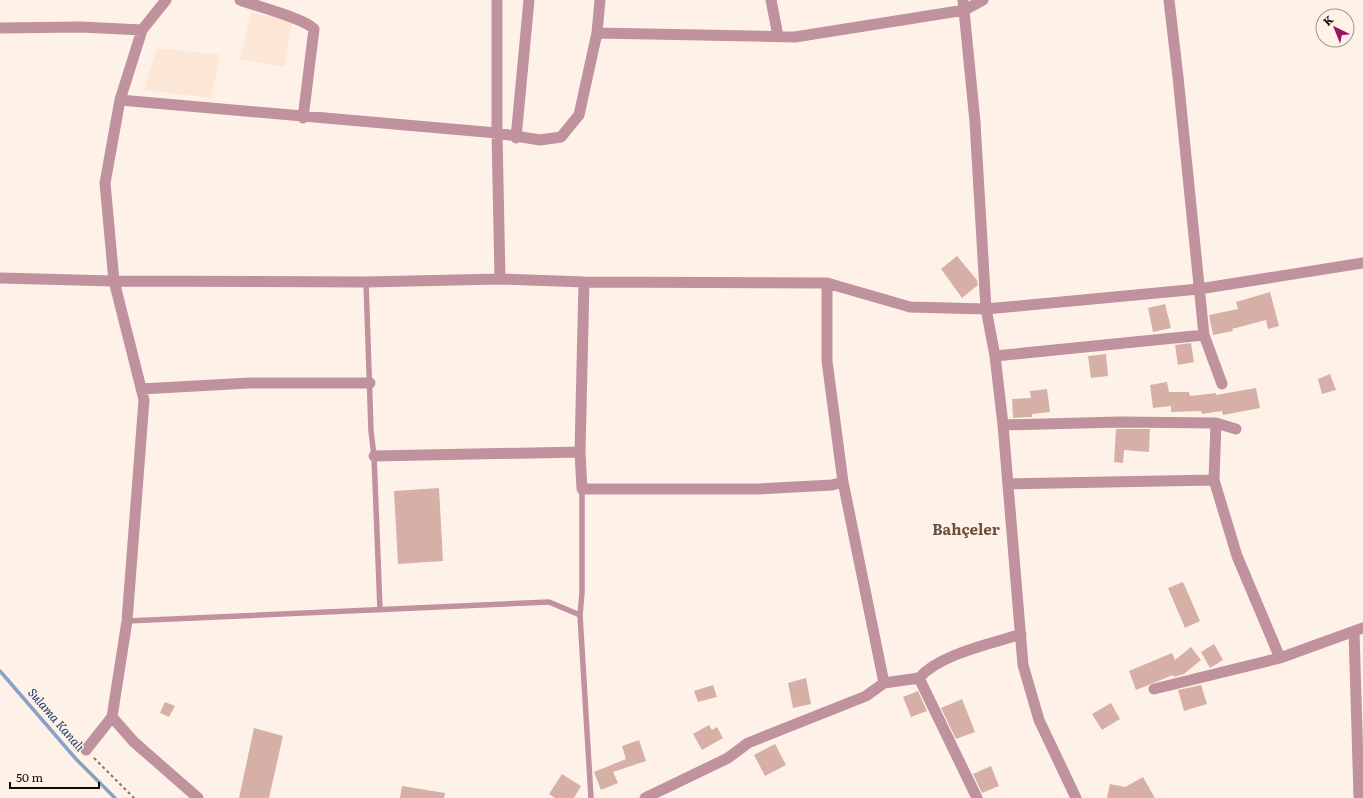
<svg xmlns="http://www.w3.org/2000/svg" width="1363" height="798" viewBox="0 0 1363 798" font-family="Literata,serif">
  <rect width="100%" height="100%" fill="#fef2e8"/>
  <path fill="#fce6d5" d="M251,13L292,20L285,67L240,59Z
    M157,48L220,55L211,98L144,90Z"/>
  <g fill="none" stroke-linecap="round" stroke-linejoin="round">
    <path stroke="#87a1c7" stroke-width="3.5" d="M0,671L76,759L115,798"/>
  </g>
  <path fill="#d6b0a7" d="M957,256L977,280L978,285L962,298L941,269Z
    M1270,292L1279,326L1268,329L1266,320L1232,329L1233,331L1213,335L1209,315L1238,309L1236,302Z
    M1165,304L1171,328L1153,332L1148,308Z
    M1191,343L1194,362L1178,365L1175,345Z
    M1106,354L1108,376L1091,378L1088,356Z
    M1330,374L1336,390L1322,394L1318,379Z
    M1167,382L1169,392H1189L1190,396L1216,393V395L1256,388L1260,408L1223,415L1222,411L1202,414L1201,411L1171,412V406L1153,408L1150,385Z
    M1047,389L1050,412L1032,414V417L1013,418L1012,399L1031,398L1030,391Z
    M1116,429H1150L1149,452L1124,450L1123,463L1114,462Z
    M439,488L443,561L398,564L394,491Z
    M1183,582L1200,621L1185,628L1168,588Z
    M1214,644L1223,660L1210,668L1201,652Z
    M1191,647L1201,660L1184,674L1174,677L1173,675L1136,690L1129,671L1172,653L1175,660Z
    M806,678L811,704L793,708L788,683Z
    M713,685L717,697L698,702L694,691Z
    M1201,685L1207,704L1184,711L1178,690Z
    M918,691L927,711L911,717L903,697Z
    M962,699L975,732L956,739L941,708Z
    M165,702L175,706L169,717L160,713Z
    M1111,703L1120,719L1102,730L1092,714Z
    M709,725L712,730L717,727L723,738L702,750L693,734Z
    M254,728L283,736L269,798H239Z
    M639,740L646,761L613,772L618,783L601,790L594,772L626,759L622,746Z
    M775,744L786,765L765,776L754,755Z
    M991,766L999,786L982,793L973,774Z
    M562,774L581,786L574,798H555L549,794Z
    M1143,777L1155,798H1107L1110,784L1125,787Z
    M402,786L445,793L444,798H400Z"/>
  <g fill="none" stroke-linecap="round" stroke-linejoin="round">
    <path stroke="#80756d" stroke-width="2" stroke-dasharray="3 3" stroke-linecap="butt" d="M94,758L134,798"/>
    <path stroke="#bf929d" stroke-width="5.5" d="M366,282L371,431L374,456L380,610
      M580,615L582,593V489
      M127,621L549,602L580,615L591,798"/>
    <path stroke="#bf929d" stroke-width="11" d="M240,0C256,6 304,18 314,29L303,118
      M497,0V133L500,279
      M771,0L778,36
      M963,0L975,122L986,309L995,356L1003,425L1023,665L1039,720L1076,798
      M1169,0L1178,77L1204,335
      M0,28L81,27L142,30
      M597,33L795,37L965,10L983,0
      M120,100L497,133L540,140L561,137L579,115L597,33L600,0
      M516,138L529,0
      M0,278L114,281L366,282L500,279L584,282L827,283L910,307L986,309L1199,289L1363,263
      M584,282L580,452L582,489H758L832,485L843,482
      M827,283V361L843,482L884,683
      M995,356L1204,335L1222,384
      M141,389L249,383H370
      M1216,423L1214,480L1237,556L1280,658
      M1003,425L1119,422L1216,423L1236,429
      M374,456L580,452
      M1008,484L1214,480
      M1354,631L1359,797
      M919,678L977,798
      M1154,689L1280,658L1363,628
      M112,717L134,742L198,798
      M86,750L112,717L127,621L144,400L114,281L105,183L120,100L142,30L166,0
      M645,798L728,758L748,743L866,696L884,683L919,678C940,654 991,644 1021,634"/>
  </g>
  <g text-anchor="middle" stroke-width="3" stroke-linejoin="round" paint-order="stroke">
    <g font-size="12" font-style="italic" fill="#193b6b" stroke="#fef2e8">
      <text transform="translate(56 720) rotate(49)" y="4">Sulama Kanalı</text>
    </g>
    <g font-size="15" font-weight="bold" fill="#69503c" stroke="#fef2e8">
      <text x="966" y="535">Bahçeler</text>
    </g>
  </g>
  <g transform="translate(1335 28) rotate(317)"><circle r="19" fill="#fef2e8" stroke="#a0958c"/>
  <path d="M0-3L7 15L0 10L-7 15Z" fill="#9c1262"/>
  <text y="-6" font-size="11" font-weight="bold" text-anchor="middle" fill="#130903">K</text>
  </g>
  <path d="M10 782v6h89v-6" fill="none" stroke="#130903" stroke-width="2"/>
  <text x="16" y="782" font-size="12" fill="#130903" stroke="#fef2e8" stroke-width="3" paint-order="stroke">50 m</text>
</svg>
